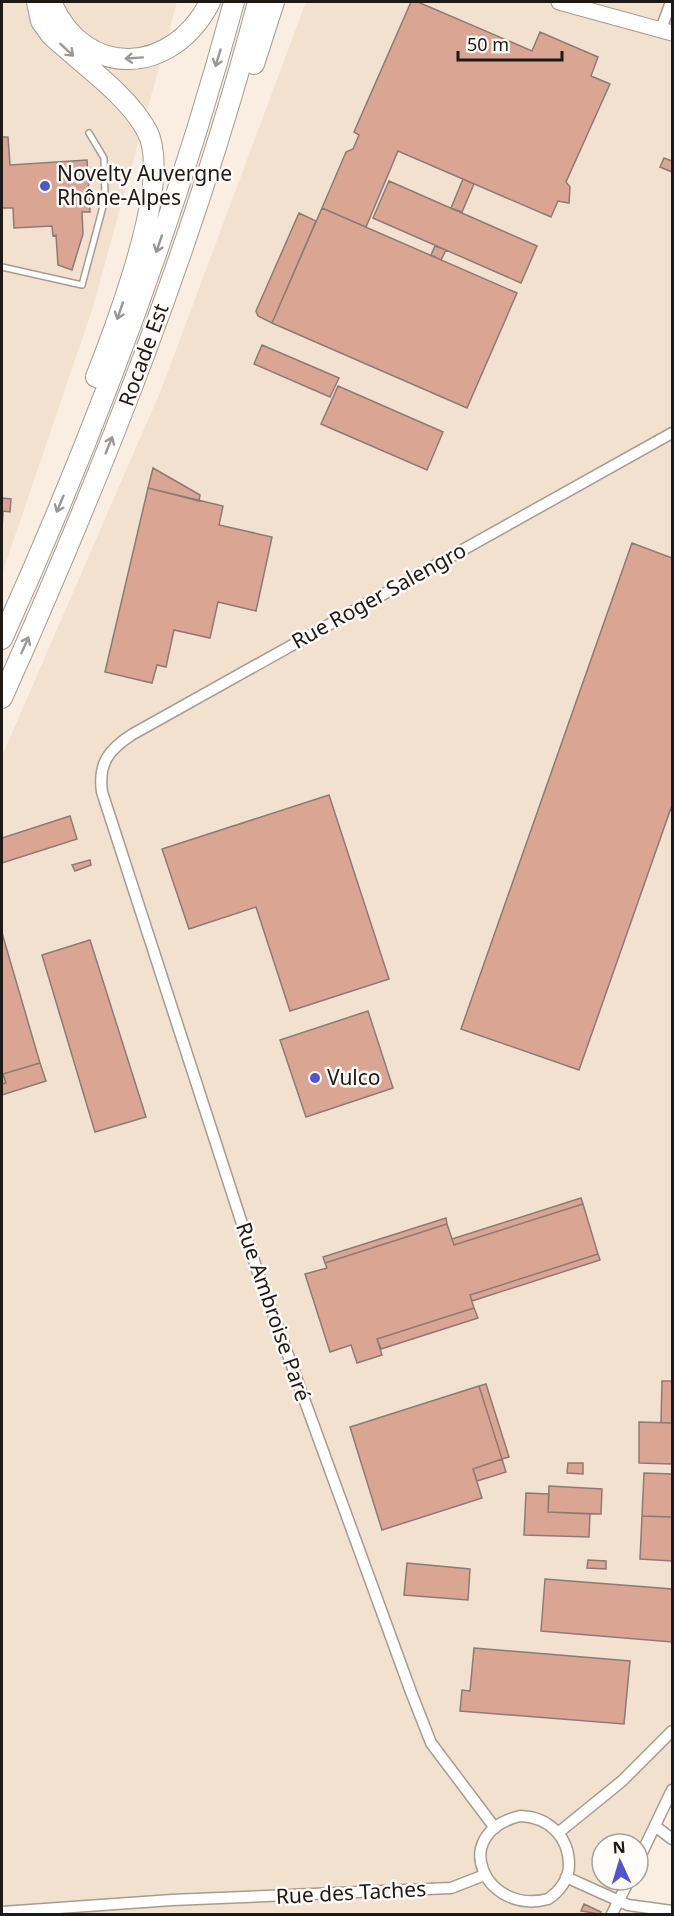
<svg xmlns="http://www.w3.org/2000/svg" width="674" height="1916" viewBox="0 0 674 1916" font-family="'Noto Sans',sans-serif">
  <rect width="100%" height="100%" fill="#faede1"/>
  <path fill="#f3e1cf" d="M2,2H177L93,307L2,574Z
    M306,2H672V1794L638,1860V1844H602V1880H628L610,1914H2V756L161,390Z"/>
  <path fill="#dba594" stroke="#8b7b76" stroke-width="1.5" d="M411,2H418L532,51L540,32L598,57L591,76L610,84L566,182L570,187L569,203L558,201L551,217L398,151L366,227L322,208L346,152L353,149L359,135L354,132Z
    M2,137H8L10,165L87,160L90,212H82L83,234L72,270L58,265L56,235L53,236L52,226L14,228L13,208H2Z
    M664,158L672,161V172L660,167Z
    M463,179L474,184L462,212L451,208Z
    M389,181L537,246L521,283L373,218Z
    M322,208L517,293L467,408L272,323Z
    M299,213L316,221L272,323L258,316L256,311Z
    M435,246L446,250L441,260L431,255Z
    M262,345L339,378L330,397L254,364Z
    M338,386L443,432L427,470L321,424Z
    M153,468L200,495L199,501L148,488Z
    M148,488L223,506L219,525L272,537L256,611L218,602L210,638L174,630L166,667L157,665L152,683L105,672Z
    M2,498L11,499L10,512L3,511L2,530Z
    M632,543L672,558V805L579,1070L461,1029Z
    M329,795L389,979L290,1011L256,907L189,929L162,849Z
    M70,816L77,839L2,863V838Z
    M90,860L91,865L75,871L72,865Z
    M2,933L40,1063L3,1074L6,1083L2,1084Z
    M90,940L146,1117L95,1132L42,955Z
    M368,1011L393,1088L306,1117L280,1040Z
    M40,1063L46,1081L2,1095V1084L6,1083L3,1074Z
    M581,1198L583,1204L454,1245L452,1239Z
    M583,1204L598,1254L470,1295L474,1308L377,1339L382,1355L357,1363L351,1345L330,1352L305,1274L327,1268L325,1263L447,1224L454,1245Z
    M446,1218L447,1224L325,1263L323,1257Z
    M598,1254L600,1260L472,1301L470,1295Z
    M474,1308L478,1318L381,1349L377,1339Z
    M662,1381H672V1423H661Z
    M486,1384L509,1457L502,1459L479,1386Z
    M479,1386L502,1459L473,1469L482,1498L382,1530L350,1427Z
    M639,1422L672,1423V1464L639,1463Z
    M502,1459L506,1472L477,1481L473,1469Z
    M568,1463H583V1474L567,1473Z
    M644,1473L672,1474V1517L642,1516Z
    M549,1486L602,1489L601,1514L548,1512Z
    M526,1493L549,1494L548,1512L590,1514L589,1537L524,1535Z
    M642,1516L672,1517V1561L640,1559Z
    M588,1560L606,1561V1569L587,1568Z
    M407,1563L470,1569L468,1600L404,1595Z
    M545,1579L672,1589V1642L541,1631Z
    M474,1648L630,1661L624,1724L460,1711L462,1690L470,1691Z
    M584,1904L601,1912L599,1914L581,1911Z"/>
  <g fill="none" stroke-linecap="round" stroke-linejoin="round">
    <defs>
      <path id="lane" d="M2,267L82,285L105,199L104,158L89,133"/>
      <path id="street" d="M661,29L671,2
        M520,1816C549,1817 569,1837 569,1865C569,1879 559,1892 548,1899C486,1916 447,1834 520,1816Z
        M655,1826L672,1839
        M495,1828L431,1743L411,1692L257,1270L102,792C98,763 109,749 133,734L672,433
        M558,1833L622,1781L672,1731
        M638,1861L672,1790
        M566,1877L628,1905L672,1911
        M2,1912L172,1900L451,1888L482,1876
        M612,1914L629,1880"/>
      <path id="secondary" d="M559,2L672,33"/>
      <path id="highway" d="M37,2L41,21L51,35C81,63 128,95 147,131C173,180 116,326 96,377
        M51,2C85,81 173,75 210,2
        M254,64L274,2
        M2,639C95,433 175,220 234,2
        M2,698C103,472 195,241 258,2"/>
    </defs>
    <use href="#lane" stroke="#a79c90" stroke-width="8"/>
    <use href="#street" stroke="#a79c90" stroke-width="13"/>
    <use href="#secondary" stroke="#a79c90" stroke-width="17"/>
    <use href="#highway" stroke="#a79c90" stroke-width="22"/>
    <use href="#lane" stroke="#fff" stroke-width="5"/>
    <use href="#street" stroke="#fff" stroke-width="10"/>
    <use href="#secondary" stroke="#fff" stroke-width="15"/>
    <use href="#highway" stroke="#fff" stroke-width="20"/>
  </g>
  <defs><path id="oneway-shaft" d="M-6 0H5M1.5-3L5.5 0L1.5 3" fill="none" stroke-width="1.6" stroke-linecap="round" stroke-linejoin="round" transform="scale(1.5)"/></defs>
  <g stroke="#9a9896">
    <use href="#oneway-shaft" transform="translate(67 50) rotate(43)"/>
    <use href="#oneway-shaft" transform="translate(134 58) rotate(176)"/>
    <use href="#oneway-shaft" transform="translate(218 58) rotate(107)"/>
    <use href="#oneway-shaft" transform="translate(159 244) rotate(109)"/>
    <use href="#oneway-shaft" transform="translate(120 311) rotate(109)"/>
    <use href="#oneway-shaft" transform="translate(109 445) rotate(-68)"/>
    <use href="#oneway-shaft" transform="translate(60 504) rotate(113)"/>
    <use href="#oneway-shaft" transform="translate(25 645) rotate(-66)"/>
  </g>
  <g fill="#5256cc" stroke="#fffcfa" stroke-width="2">
    <circle cx="45" cy="186" r="6"/>
    <circle cx="315" cy="1078" r="6"/>
  </g>
  <g text-anchor="middle" stroke-width="5" stroke-linejoin="round" paint-order="stroke">
    <g font-size="21" fill="#1e1915" stroke="#fffcfa" text-anchor="start">
      <text x="57" y="181">Novelty Auvergne<tspan x="57" dy="24">Rhône-Alpes</tspan></text>
      <text x="327" y="1085">Vulco</text>
    </g>
    <g font-size="21" fill="#1e1915" stroke="#fffcfa">
      <text transform="translate(144 355) rotate(-70)" y="7">Rocade Est</text>
      <text transform="translate(379 596) rotate(-29)" y="7">Rue Roger Salengro</text>
      <text transform="translate(273 1312) rotate(71)" y="7">Rue Ambroise Paré</text>
      <text transform="translate(351 1893) rotate(-3)" y="7">Rue des Taches</text>
    </g>
  </g>
  <rect width="674" height="1916" fill="none" stroke="#1e1915" stroke-width="6"/>
  <g transform="translate(620 1862) rotate(356)"><circle r="28" fill="#fffcfa" stroke="#a5a19e" stroke-width="1.5"/>
  <path d="M0-4.5L10 22L0 15L-10 22Z" fill="#5256cc"/>
  <text y="-9" font-size="16" font-weight="bold" text-anchor="middle" fill="#1e1915">N</text>
  </g>
  <path d="M458 51v9h104v-9" fill="none" stroke="#1e1915" stroke-width="3"/>
  <text x="467" y="51" font-size="18" fill="#1e1915" stroke="#fffcfa" stroke-width="4.5" paint-order="stroke">50 m</text>
</svg>
